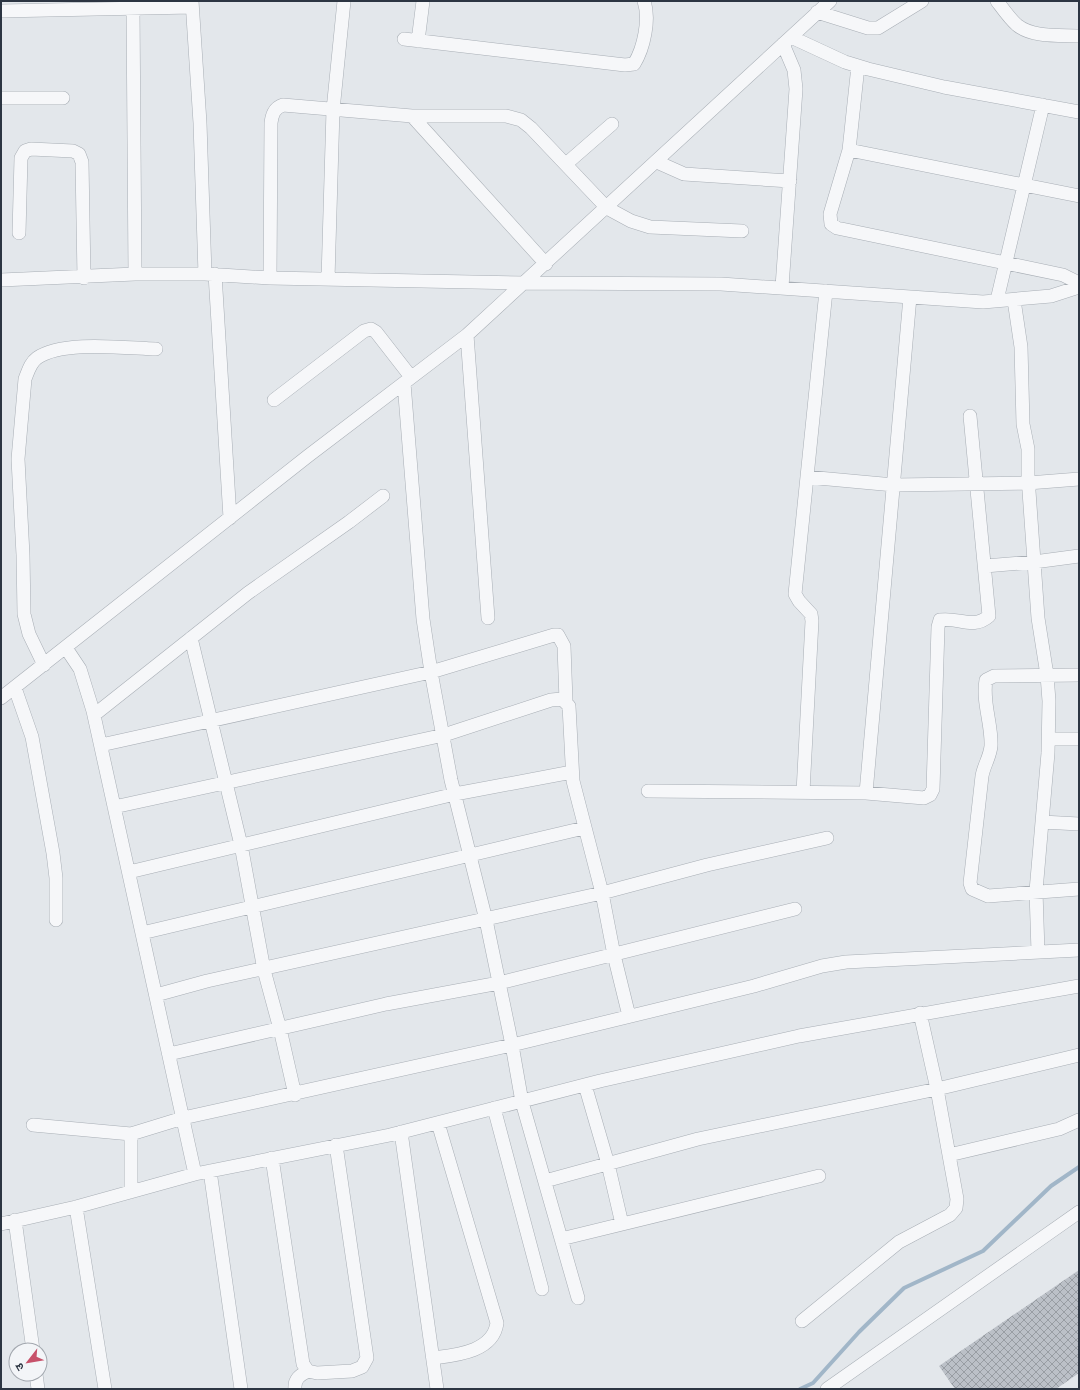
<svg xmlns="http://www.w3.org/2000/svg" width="1080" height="1390" viewBox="0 0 1080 1390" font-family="Roboto,'Noto Sans Devanagari',sans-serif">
  <defs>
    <pattern id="building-cross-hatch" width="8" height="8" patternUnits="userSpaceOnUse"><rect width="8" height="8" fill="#bbc0c7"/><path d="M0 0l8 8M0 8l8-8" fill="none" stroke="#989da3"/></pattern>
  </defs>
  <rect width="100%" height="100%" fill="#e3e7eb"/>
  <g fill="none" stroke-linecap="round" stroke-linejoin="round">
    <path stroke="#a1b6c8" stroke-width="4" d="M800,1389L813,1383L859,1332L904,1288L983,1251L1051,1186L1079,1167"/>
  </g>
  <path fill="url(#building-cross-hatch)" d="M1079,1270V1373L1056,1389H955L939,1366Z"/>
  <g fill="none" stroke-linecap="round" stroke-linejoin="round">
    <defs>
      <path id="minor" d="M192,1L200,123L205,274
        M997,1C1003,9 1010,19 1017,25C1033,38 1060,35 1079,36
        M133,8L135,274
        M1,11L192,7
        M817,12L868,28H878L922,1
        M791,37L845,62L868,69L944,87L1079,112
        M404,39L625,65L634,64C644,48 650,19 644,1
        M418,41L423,1
        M858,66L849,150L830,214L831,224L837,228L1063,275L1079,283
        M1,98H63
        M412,116L546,264
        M849,150L1079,196
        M657,162L684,174L790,181
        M566,164L612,124
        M19,233L21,158L25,151L31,149L73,151L79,154L82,162L84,278
        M215,274L230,518
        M270,278L271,123C272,115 274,108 283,105L412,116H506L521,120L531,128L607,208L631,221L650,227L742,231
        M328,279L333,110L344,1
        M1,280L135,274H205L270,278L526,283L721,284L983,302L1051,296L1079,287
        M782,287L796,89L794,70L783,44
        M997,300L1043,105
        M1014,300L1021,347L1023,424L1028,449V477L1038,618L1047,675L1049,701L1048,753L1036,891L1038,952
        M467,335L488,618
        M404,383L423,619L431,672L451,780L486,920L512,1045L522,1102L578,1298
        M274,400L364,331L371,329L376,332L411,377
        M807,477L894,485L1028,483L1079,479
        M985,566L1034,562L1079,556
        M191,638L241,845L264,970L280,1029L295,1095
        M66,648L80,669L93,711L195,1174
        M44,665L29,634L24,614L23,555L18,459L25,379C28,372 30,363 37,358C62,340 125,348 156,349
        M1079,675L994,676L986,680C982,702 992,724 991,746C990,757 984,765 982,776L970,883L972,889L988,896L1079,889
        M15,688L32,737L53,853L56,878V920
        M1,698L308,456L467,335L830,1
        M94,715L248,593L349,522L383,496
        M1049,739H1079
        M101,745L431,672L554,635H558L564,646L566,701
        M648,791L866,793L924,798L930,795L933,789L938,627L940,620C959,617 973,630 989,616L970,416
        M803,792L812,621L811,614L799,601L795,594L826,291
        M866,793L910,297
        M114,807L444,735L551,700L562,699L569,706L573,781L602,893L614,955L629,1016
        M1042,822L1079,824
        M129,872L455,794L572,772
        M142,933L584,828
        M156,995L207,981L602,893L707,865L827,838
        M169,1054L386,1004L499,983L795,909
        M585,1085L608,1164L622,1224
        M494,1108L542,1289
        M33,1125L131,1134L183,1118L512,1045L754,986L822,966L846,962L1079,950
        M401,1132L437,1389
        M131,1134V1192
        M949,1155L1059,1129L1079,1120
        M272,1158L303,1364L308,1371L317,1373L352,1371L362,1367L367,1358L336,1145
        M210,1171L241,1389
        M545,1181L698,1139L937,1089L1079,1055
        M76,1207L105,1389
        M15,1220L33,1350
        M1,1224L76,1207L195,1174L390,1135L600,1081L799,1036L1079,986
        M561,1239L819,1176
        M802,1321L899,1242L950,1215L956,1208L957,1199L937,1089L920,1013
        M433,1358C456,1355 493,1352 497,1323L438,1123
        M36,1374L38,1389
        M295,1389C294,1379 300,1375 308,1371
        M827,1389L1079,1212"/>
    </defs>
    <use href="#minor" stroke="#a8aeb5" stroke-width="14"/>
    <use href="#minor" stroke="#f6f7f9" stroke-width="13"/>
  </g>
  <rect width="1080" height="1390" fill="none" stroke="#2c3542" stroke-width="4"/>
  <g transform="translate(28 1362) rotate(239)"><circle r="19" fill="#f3f5f8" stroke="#a3a8af"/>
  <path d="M0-3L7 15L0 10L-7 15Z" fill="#c7516a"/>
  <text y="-6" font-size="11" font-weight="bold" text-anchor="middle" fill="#2c3542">उ</text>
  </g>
</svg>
